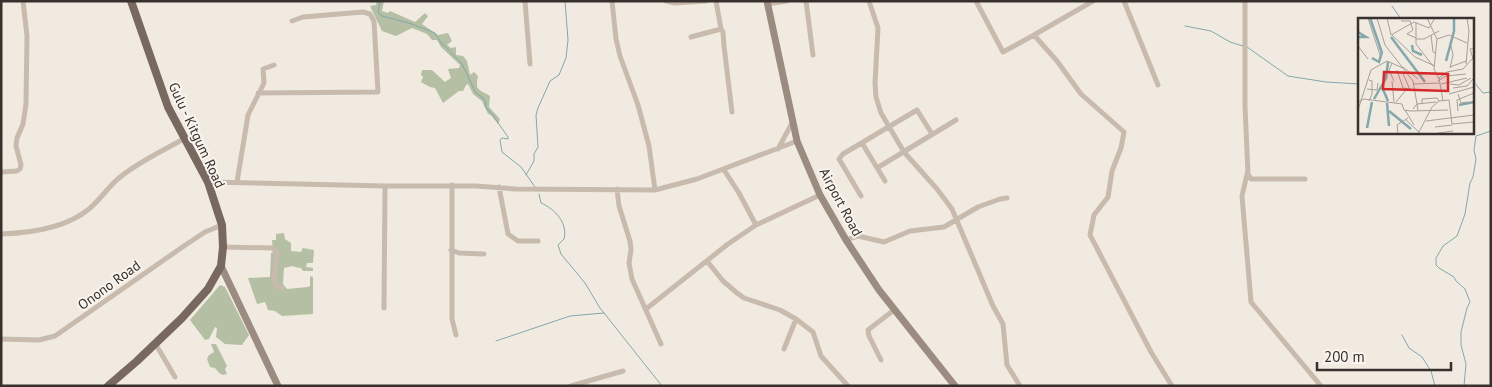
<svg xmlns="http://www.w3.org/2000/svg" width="1492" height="387" viewBox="0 0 1492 387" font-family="'PT Sans',sans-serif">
  <rect width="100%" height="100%" fill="#f1eae1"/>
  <path fill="#b4bfa3" d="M377,1H384L382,11L388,13L390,11L415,22L425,13L428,16L422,24L438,35L448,33L452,41L447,45L451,48L456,47V55L463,56L467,61L470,75L474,72L478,76C475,91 478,89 490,96L489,107L500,119L498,124L491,115L488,114L482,101L473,94L468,84L466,85L463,91H459L443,103L435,88L430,87L421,82L423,77L421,75L422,70H432L445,82L451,78L448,69L459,68L460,65L441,47L437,40H432L427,34L412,28L396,36L382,31L370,6L376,5Z
    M284,233L285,239L291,243V251L301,252L303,248L314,250L313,263H307L306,267L313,268V271H303L301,268L295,267L293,266L284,268L283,284L287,289L308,287L310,286V276L313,277V314L282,316L275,311L268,310L265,302L257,304L248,278L270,277L271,253L273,252L272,240H276V234Z
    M220,285L225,287L249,335L242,345L225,344L216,337L217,328L215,327L209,339L205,340L190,320Z
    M211,344H216L227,366L225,369L227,374L223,375L219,373L215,368L210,367L207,359L209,355L214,352Z"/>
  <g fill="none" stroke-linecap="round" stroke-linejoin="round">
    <path stroke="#83a7ab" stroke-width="1" d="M380,1L378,13L382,16L409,23L435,33L442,44L446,47L462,64L476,93L483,98L486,103L485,106C494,116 500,126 508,137V139L502,138L500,140L502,152L521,167L535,187
      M1392,6L1401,19
      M1185,26L1211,31L1230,42L1243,46
      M1247,47L1288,76L1326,82L1360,84
      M1473,81L1483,93L1491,92
      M526,175L534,161V154L538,147L536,115L538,108L550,81L559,75L566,58L568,40L565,1
      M539,194L541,203C555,209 568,223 564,239L558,245L561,254L585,283L600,308L662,386
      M1402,335L1409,348L1422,357L1431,371L1435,386
      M496,341L570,316L604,313
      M1464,386L1466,364L1461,345V332L1467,308L1470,302L1465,289L1456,281L1454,277L1439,268L1436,265V258L1443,246L1457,236L1465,214L1470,183L1473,177L1476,159L1474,150L1476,136L1491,131"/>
    <path stroke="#c8bbae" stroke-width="5" d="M525,1L530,64
      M612,1L616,39L620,56L638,105L649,146L655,190
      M666,1L675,3L706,1
      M716,1L721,29L723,32L724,46L732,112
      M806,1L813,55
      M869,1L878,28L875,83L876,97L881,113L904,152L937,189L952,209L993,306L1003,324L1007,365L1020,386
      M976,1L1003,52L1034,35L1057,61L1081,94L1124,132L1121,148L1112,171L1108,197L1094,215L1090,235L1151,352L1172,386
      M1124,1L1158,85
      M1245,1V106L1248,174L1251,179H1305
      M767,4L787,1
      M1034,35L1093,1
      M691,37L721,29
      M258,93L378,92L374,21L370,14L363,12L303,17L292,21
      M862,143L885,181
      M778,149L792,123
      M877,168L956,120
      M724,170L739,193L756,225
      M1248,170L1242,196L1251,302L1321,386
      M1,172L17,171L20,169L21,165L16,146L17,138L23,124L26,104L27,36L23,1
      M208,182L385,186H476L515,189L655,190L697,179L797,141
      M237,182L248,115L264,83L263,69L274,65
      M452,185V319L456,335
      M499,187L508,234L518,241H538
      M617,189L619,206L630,241L631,250L629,263L632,279L661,344
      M861,196L839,159L843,154L917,110L932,134
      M1,234C31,233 66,228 89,209C100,200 108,187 119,178C138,162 163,151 185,138
      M846,240L858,236L884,242L910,231L944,227L978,207L1000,199L1007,198
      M223,247L273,248L277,253L274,281L275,284L282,288
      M451,250L459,253L484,254
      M707,261L723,281L737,293L744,298L780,310L796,319L813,332L821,356L848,386
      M384,308L385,186
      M646,309L728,244L756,225L820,195
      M1,339L39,340L55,336L181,248L205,232L222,225
      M155,343L175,377
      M784,349L796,319
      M881,360L869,336L868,330L894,310
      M571,386L623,371"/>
    <path stroke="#9c8b80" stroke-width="7" d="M767,1L797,141L820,195L846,240L879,290L955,386
      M221,266L278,386"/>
    <path stroke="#78685f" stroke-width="8" d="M108,386L137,361L182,318L208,289L221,266L223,247L222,225L208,182L168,107L131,1"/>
  </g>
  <g text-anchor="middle" stroke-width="4" stroke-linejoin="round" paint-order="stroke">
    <g font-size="14" fill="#38302c" stroke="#f9f4ee">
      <text transform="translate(197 135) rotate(65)" y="5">Gulu - Kitgum Road</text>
      <text transform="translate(841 202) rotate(62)" y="5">Airport Road</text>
      <text transform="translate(109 285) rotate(-36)" y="5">Onono Road</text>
    </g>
  </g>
  <g transform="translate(1358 18)">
    <rect width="116" height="116" fill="#f1eae1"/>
    <path fill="none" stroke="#83a7ab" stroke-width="2.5" d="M12,0L24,35M0,14L8,19H0M33,19L67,64M54,27L55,33L64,37M14,40L21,44L24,34M88,43L96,13V0M24,69L30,83M16,81L28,60L30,44M29,85L31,108M101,87L116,84M31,93L53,111M9,110L14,84"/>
    <path fill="none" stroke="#a7a099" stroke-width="1" d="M10,0L22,37M19,0L27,27L55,63L60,92M29,0L33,17M69,0L79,21L76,51L81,61M43,3H52L55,12L49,16L58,20M58,5V26L75,48M33,17L56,4L71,10L77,0M34,17L57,39L77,48M73,17L75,34L78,35M58,21H66L81,13M79,21L91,17L109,25M0,28L10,41M116,30L112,31L116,44M34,45L31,52L36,63M108,46L111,13L109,0M45,49L60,61M92,49L108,43M92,50L95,37L93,28M39,52L45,70L57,72M44,53L52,72M63,56L78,55M11,62L14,63V76L11,83M34,63L36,84M80,63L88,58L108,56M55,66L81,65M83,66L109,60M92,66L101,67L113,60M95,70L109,68L116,60M9,71L19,72L20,65M91,76L116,69M100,76L103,85L110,84M85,83L81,60L89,54L105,51L116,39M0,84L6,81L44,86L46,92L53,93L90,92M38,84L48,72M64,85V81L79,80L81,83M55,91L59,86L78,84M0,92L13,52L29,43L45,50M47,92L56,107M100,93L99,82L116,75M48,102L61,114M68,103L116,97M94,106L116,104M77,109L94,107M40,116L39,107L50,100M60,116L74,89L81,83L91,82L94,106M74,116L95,113"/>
    <path fill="#d62828" fill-opacity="0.15" stroke="#d62828" stroke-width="2.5" d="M26,54L90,56V73L25,71Z"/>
    <rect width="116" height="116" fill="none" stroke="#38302c" stroke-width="2.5"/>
  </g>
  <rect width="1492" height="387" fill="none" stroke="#38302c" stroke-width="5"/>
  <path d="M1317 362v8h134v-8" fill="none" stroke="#38302c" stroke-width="2.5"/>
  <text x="1324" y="362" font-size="15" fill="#38302c" stroke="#f9f4ee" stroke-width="4" paint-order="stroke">200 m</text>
</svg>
